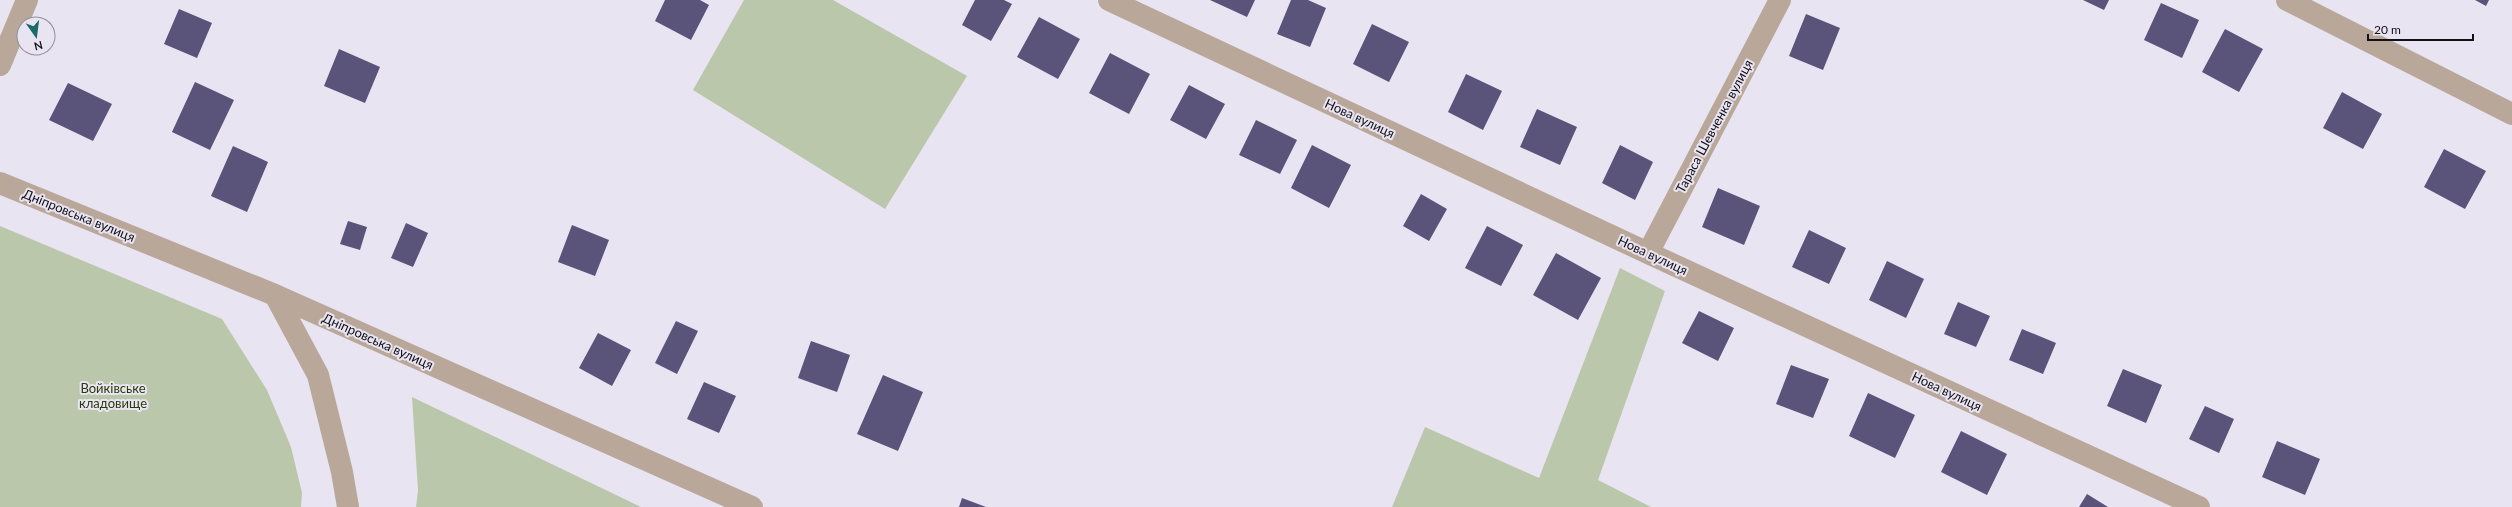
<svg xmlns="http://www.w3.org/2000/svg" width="2512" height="507" viewBox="0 0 2512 507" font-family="Lato,sans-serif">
  <rect width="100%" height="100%" fill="#e9e4f2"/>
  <path fill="#bbc7ab" d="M744,0H833L967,76L885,209L693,90Z
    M0,226L222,319L267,390L291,447L302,493L301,507H0Z
    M1620,268L1665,291L1598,480L1651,507H1392L1425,427L1539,478Z
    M412,397L641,507H416L418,490Z"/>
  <path fill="#5a537a" d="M665,0H700L709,5L691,40L655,21Z
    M975,0H1004L1012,4L991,41L962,25Z
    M1210,0H1255L1247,17Z
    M1291,0H1308L1326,8L1310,47L1277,34Z
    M2083,0H2109L2104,10Z
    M2475,0H2489L2486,6Z
    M2161,3L2199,20L2182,58L2144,40Z
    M179,9L212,23L197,58L164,44Z
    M1806,14L1840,28L1823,70L1789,56Z
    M1039,17L1080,39L1058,79L1017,57Z
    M1372,24L1409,42L1389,82L1353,64Z
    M2225,29L2263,49L2239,92L2202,72Z
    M339,49L380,67L365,103L324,86Z
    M1110,53L1150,74L1129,114L1089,93Z
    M1466,74L1502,91L1483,130L1448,112Z
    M195,82L234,100L210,150L172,132Z
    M68,83L112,104L93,141L49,120Z
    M1189,85L1225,104L1206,139L1170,120Z
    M2342,92L2382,114L2363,149L2323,128Z
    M1537,109L1577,127L1560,165L1520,147Z
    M1256,120L1297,140L1280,174L1239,155Z
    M1312,145L1351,165L1329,208L1291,188Z
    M1620,145L1653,162L1635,200L1602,183Z
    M233,146L268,162L247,212L211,196Z
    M2444,149L2486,171L2465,209L2424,187Z
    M1718,188L1760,206L1744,245L1702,227Z
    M1421,194L1447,209L1429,241L1403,226Z
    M348,221L367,227L360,250L340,244Z
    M406,223L428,233L413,267L391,258Z
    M572,225L609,240L595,276L558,262Z
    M1487,226L1523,245L1501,286L1465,268Z
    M1809,230L1846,248L1829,284L1792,267Z
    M1556,253L1601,278L1578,320L1533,295Z
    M1887,261L1924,279L1906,318L1869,300Z
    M1958,302L1990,316L1976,347L1944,334Z
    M1699,311L1734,328L1718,361L1682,343Z
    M676,321L698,331L677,374L655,363Z
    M2022,329L2056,343L2043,374L2009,360Z
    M598,333L631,350L612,386L579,368Z
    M811,341L850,355L837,392L798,378Z
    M1791,365L1829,379L1813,418L1776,404Z
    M2123,369L2162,385L2146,423L2107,406Z
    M883,375L923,392L898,451L857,434Z
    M704,382L736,396L719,433L687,419Z
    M1868,393L1915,415L1895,458L1849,436Z
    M2205,406L2234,419L2219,453L2189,439Z
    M1961,431L2007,454L1987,495L1941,472Z
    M2277,441L2320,459L2305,495L2262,477Z
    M2087,494L2108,507H2079Z
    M962,498L986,507H959Z"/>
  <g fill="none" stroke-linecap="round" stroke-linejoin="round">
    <path stroke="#b9a89a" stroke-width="22" d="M1109,0L1648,253L2199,507
      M2287,0L2512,114
      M0,65L27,0
      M0,183L275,295L752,507
      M1648,253L1780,0
      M275,295L318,375L342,472L348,507"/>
  </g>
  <g text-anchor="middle" stroke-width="4" stroke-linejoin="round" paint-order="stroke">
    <g font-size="13" fill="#121015" stroke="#e9e4f2">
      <text transform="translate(1360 118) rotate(25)" y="5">Нова вулиця</text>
      <text transform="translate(1714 126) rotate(-62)" y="5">Тараса Шевченка вулиця</text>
      <text transform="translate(79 215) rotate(22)" y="5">Дніпровська вулиця</text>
      <text transform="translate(1653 255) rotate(25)" y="5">Нова вулиця</text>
      <text transform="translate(378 341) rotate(24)" y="5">Дніпровська вулиця</text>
      <text transform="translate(1947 391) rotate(25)" y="5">Нова вулиця</text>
    </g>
    <g font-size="13" fill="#2a3a08" stroke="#e9e4f2">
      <text x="113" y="393">Войківське<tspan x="113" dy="15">кладовище</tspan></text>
    </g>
  </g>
  <g transform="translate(36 36) rotate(166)"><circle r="19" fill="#e9e4f2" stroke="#938f9a"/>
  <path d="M0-3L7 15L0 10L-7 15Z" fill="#1e6a6b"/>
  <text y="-6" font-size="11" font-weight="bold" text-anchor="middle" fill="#121015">N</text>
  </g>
  <path d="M2368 34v6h105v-6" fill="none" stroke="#121015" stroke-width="2"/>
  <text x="2374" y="34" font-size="12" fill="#121015" stroke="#e9e4f2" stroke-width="3" paint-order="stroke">20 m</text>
</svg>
